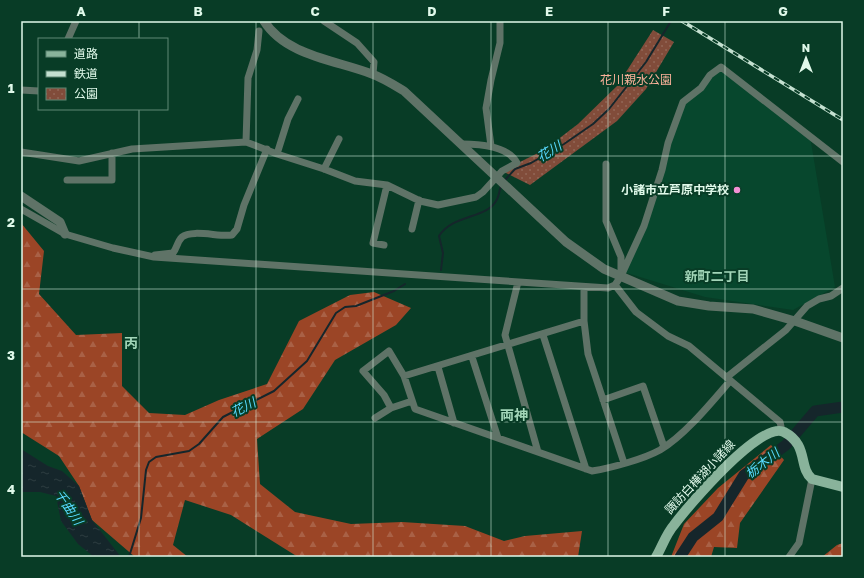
<svg xmlns="http://www.w3.org/2000/svg" width="864" height="578" viewBox="0 0 864 578" font-family="'Golos Text','Noto Sans JP',sans-serif">
  <defs>
    <pattern id="forest-firs" width="22" height="20" patternUnits="userSpaceOnUse"><rect width="22" height="20" fill="#9b4526"/><path d="M5 1l3.5 6h-7zM16 11l3.5 6h-7z" fill="#a96146"/></pattern>
    <pattern id="park-dots" width="8" height="8" patternUnits="userSpaceOnUse"><rect width="8" height="8" fill="#814c3a"/><path d="M2 2h.1M6 6h.1" fill="none" stroke="#936757" stroke-width="1.8" stroke-linecap="round"/></pattern>
    <pattern id="water-ripples" width="26" height="14" patternUnits="userSpaceOnUse"><rect width="26" height="14" fill="#15262b"/><path d="M2 4q2-2 4 0t4 0M15 11q2-2 4 0t4 0" fill="none" stroke="#2c3c40"/></pattern>
  </defs>
  <rect width="100%" height="100%" fill="#083c26"/>
  <path fill="#07472d" d="M721,67L810,136L835,287L793,310L705,297L627,273L621,276L648,210L683,102Z"/>
  <path fill="url(#forest-firs)" d="M21,223L44,251L39,294L76,335L122,333V386L149,413L185,415L219,400L267,384L299,321L350,295L374,292L411,308L396,325L335,360L303,409L257,439L260,484L295,512L351,524L402,522L465,526L504,541L525,536L582,531L578,557H298L231,515L185,500L173,545L188,557H135L92,520L79,486L59,456L21,432Z
    M771,445L784,460L740,523L737,548L714,547L711,557H671L684,524L718,488Z
    M843,543V557H822L837,545Z"/>
  <path fill="url(#park-dots)" d="M653,30L674,42L646,89L617,121L530,185L502,171L544,150L578,124L617,86Z"/>
  <path fill="url(#water-ripples)" d="M21,449L48,466L62,471L79,486L92,520L121,557H94L78,544L61,521L56,496L40,492H21Z"/>
  <g fill="none" stroke-linecap="round" stroke-linejoin="round">
    <path stroke="#15262b" stroke-width="2" d="M504,181L515,169L531,163L564,144L593,124L609,109L646,62L671,21
      M441,270L443,253L439,236C453,214 486,219 496,201C499,197 499,191 501,186
      M129,557L141,518L146,470L149,462L156,457L189,451L199,444L223,417L274,391L307,361L336,313L345,307L356,306L394,291L405,284"/>
    <path stroke="#15262b" stroke-width="11" d="M680,557L693,537L718,517L744,475L786,445L815,411L843,407"/>
    <path stroke="#5f7367" stroke-width="7" d="M324,21L357,43L374,62L373,74
      M68,39L76,21
      M21,90L39,91
      M246,142L248,78L257,50L259,31
      M491,146L486,108L491,80L500,43V21
      M21,152L79,161L132,149L246,142L277,154L324,169L355,181L387,185L420,201L438,205L476,197L483,192L502,171L517,163C508,146 480,144 463,144
      M277,154L288,119L298,99
      M606,164V221L621,257V272
      M324,169L339,139
      M67,180H112V153
      M21,209L65,234L113,248L154,257L608,288L615,285L621,276L644,226L662,170L668,143L683,102L701,88L710,75L721,67L843,162
      M412,229L419,200
      M384,245L373,243L387,185
      M155,255L173,253C177,248 177,242 182,237C192,229 219,237 232,235L237,229L244,205L267,149
      M518,282L505,335L538,452
      M615,285L636,312L668,336L689,346L780,422L782,431
      M584,287V321L588,354L624,463
      M543,335L586,469
      M472,357L498,438
      M438,367L454,423
      M404,376L584,321
      M727,377L786,330L807,306L819,299L831,296L843,288
      M603,400L643,386L664,447
      M391,408L384,395L363,371L389,351L404,376L415,409L592,471C611,468 644,459 660,450C685,435 711,403 730,381
      M375,418L391,408L412,401
      M789,557L799,543L812,479"/>
    <path stroke="#5f7367" stroke-width="9" d="M264,21C286,56 336,60 372,74C383,78 394,85 404,91L566,242L604,269L678,301L709,306L753,309L795,321L843,338
      M21,196L60,222L65,234"/>
    <path stroke="#89b39b" stroke-width="10" d="M656,557C662,547 666,534 674,525C688,506 761,420 784,432C809,445 798,467 812,479L843,487"/>
    <defs>
      <path id="rail" d="M682,21L843,120"/>
    </defs>
    <use href="#rail" stroke="#c4e0d0" stroke-width="3.5"/>
    <use href="#rail" stroke="#083c26" stroke-width="2" stroke-dasharray="6" stroke-linecap="butt"/>
  </g>
  <path fill="none" stroke="#e0f9ea" stroke-width="1" stroke-opacity="0.55" d="M139,21V39M256,21V557M373,21V557M491,21V557M608,21V557M725,21V557M139,109V557M21,156H843M21,289H843M21,422H843"/>
  <circle fill="#f391d5" stroke="#083c26" stroke-width="1.5" cx="737" cy="190" r="4"/>
  <g text-anchor="middle" stroke-width="4" stroke-linejoin="round" paint-order="stroke">
    <g font-size="12" fill="#fbb29a" stroke="#083c26">
      <text x="636" y="84">花川親水公園</text>
    </g>
    <g font-size="12" font-weight="bold" fill="#e0f9ea" stroke="#083c26" text-anchor="end">
      <text x="729" y="194">小諸市立芦原中学校</text>
    </g>
    <g font-size="12" fill="#e0f9ea" stroke="#083c26">
      <text transform="translate(700 477) rotate(-47)" y="4">諏訪白樺湖小諸線</text>
    </g>
    <g font-size="13" font-style="italic" fill="#58daff" stroke="#083c26">
      <text transform="translate(549 151) rotate(-31)" y="5">花川</text>
      <text transform="translate(243 407) rotate(-27)" y="5">花川</text>
      <text transform="translate(762 463) rotate(-38)" y="5">栃木川</text>
      <text transform="translate(69 507) rotate(56)" y="5">千曲川</text>
    </g>
    <g font-size="13" font-weight="bold" fill="#a2d5b8" stroke="#083c26">
      <text x="717" y="281">新町二丁目</text>
    </g>
    <g font-size="14" font-weight="bold" fill="#a2d5b8" stroke="#083c26">
      <text x="131" y="348">丙</text>
      <text x="514" y="420">両神</text>
    </g>
  </g>
  <rect width="864" height="578" fill="none" stroke="#083c26" stroke-width="44"/>
  <rect x="38" y="38" width="130" height="72" fill="#083c26" stroke="#5e8874"/>
  <rect x="46" y="51" width="20" height="6" fill="#89b39b" stroke="#5e8874"/>
  <text x="74" y="58" font-size="12" fill="#e0f9ea">道路</text>
  <rect x="46" y="71" width="20" height="6" fill="#c4e0d0" stroke="#5e8874"/>
  <text x="74" y="78" font-size="12" fill="#e0f9ea">鉄道</text>
  <rect x="46" y="88" width="20" height="12" fill="url(#park-dots)" stroke="#5e8874"/>
  <text x="74" y="98" font-size="12" fill="#e0f9ea">公園</text>
  <g transform="translate(806 58)" stroke="#083c26" stroke-width="3" paint-order="stroke">
  <path d="M0-3L7 15L0 10L-7 15Z" fill="#e0f9ea"/>
  <text y="-6" font-size="11" font-weight="bold" text-anchor="middle" fill="#e0f9ea">N</text>
  </g>
  <rect x="22" y="22" width="820" height="534" fill="none" stroke="#e0f9ea" stroke-width="1.5"/>
  <g font-size="13" text-anchor="middle" font-weight="bold" fill="#e0f9ea">
    <text x="81" y="16">A</text>
    <text x="198" y="16">B</text>
    <text x="315" y="16">C</text>
    <text x="432" y="16">D</text>
    <text x="549" y="16">E</text>
    <text x="666" y="16">F</text>
    <text x="783" y="16">G</text>
    <text x="11" y="93">1</text>
    <text x="11" y="227">2</text>
    <text x="11" y="360">3</text>
    <text x="11" y="494">4</text>
  </g>
</svg>
